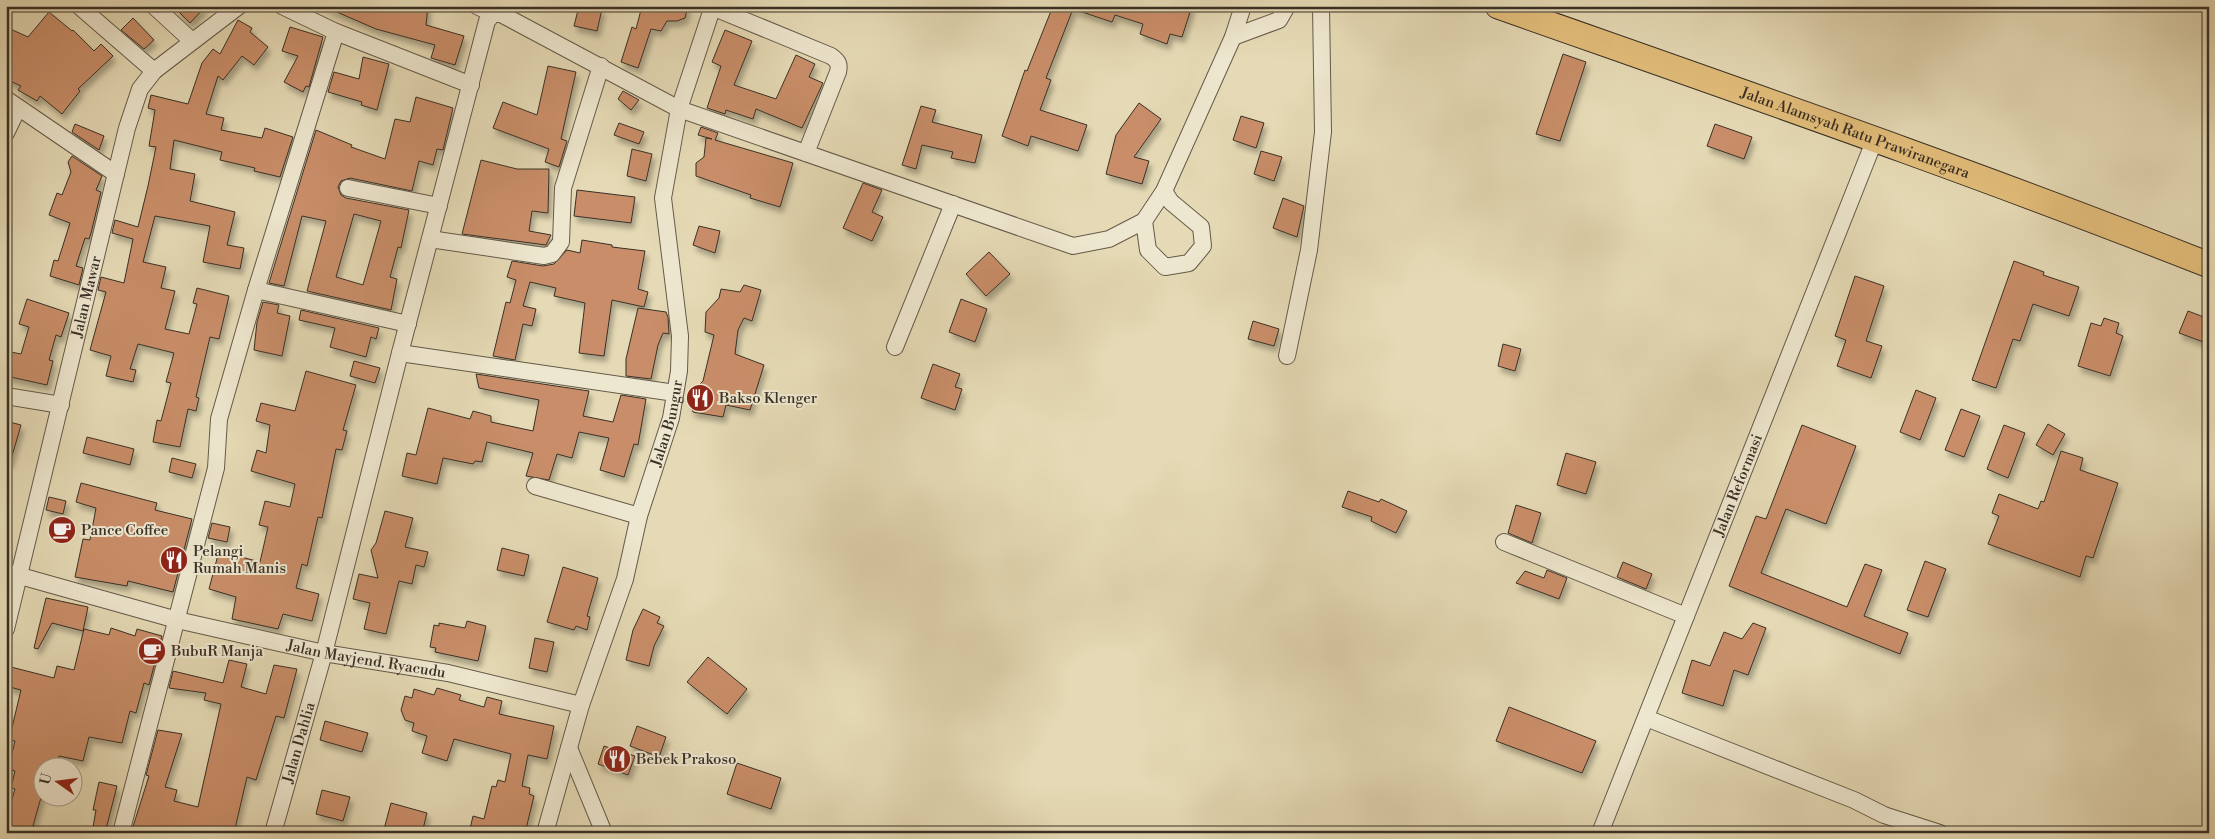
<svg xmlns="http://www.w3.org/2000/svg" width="2215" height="839" viewBox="0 0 2215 839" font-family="'Libre Bodoni',serif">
  <defs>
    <filter id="shadow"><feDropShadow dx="3" dy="5.5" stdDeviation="2.5" flood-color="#0004"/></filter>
  </defs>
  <rect width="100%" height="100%" fill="#e5dab5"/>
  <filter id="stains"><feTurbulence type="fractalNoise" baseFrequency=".004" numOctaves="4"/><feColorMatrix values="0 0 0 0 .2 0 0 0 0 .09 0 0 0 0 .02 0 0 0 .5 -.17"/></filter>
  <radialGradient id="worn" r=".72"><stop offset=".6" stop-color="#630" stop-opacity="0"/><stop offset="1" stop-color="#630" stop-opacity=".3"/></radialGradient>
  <path fill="#c98e69" stroke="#393026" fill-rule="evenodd" filter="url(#shadow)" d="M173,6H206L190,23Z
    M323,6L403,8L404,6H428L426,25L464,36L455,65L431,58L435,45L376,29Z
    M579,6L602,9L597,31L574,26Z
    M642,6H688L685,18L677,21H667L661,31L651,29L638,68L621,62L632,27L636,29Z
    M1053,6H1192L1182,37L1170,34L1167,44L1140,34L1143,24L1115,15L1112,22L1073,9L1046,78L1051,80L1040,110L1087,125L1078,151L1031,136L1028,146L1002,136L1025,70L1027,71Z
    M49,12L72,31L73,30L94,51L101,44L113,56L78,89L80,91L62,114L40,96L37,101L18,90L21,86L6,79V27L28,37Z
    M133,18L154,40L144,49L121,30Z
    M238,20L252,28L250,32L268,47L254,65L242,56L223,80L218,76L206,114L224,118L221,130L262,138L265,128L293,137L280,177L254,171L255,168L220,160L222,152L174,140L170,169L195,174L190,201L235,212L227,245L244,248L240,269L203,262L210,226L155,216L143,262L166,267L161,288L175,291L165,329L189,334L197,304L193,303L197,288L229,296L219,339L210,337L196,397L199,398L196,411L188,409L180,447L153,442L157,420L161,421L171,383L166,382L174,353L138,344L130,369L136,370L133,382L106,376L111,356L90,350L106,292L98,290L101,277L124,283L133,239L112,233L115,220L138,227L148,186L156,147L149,146L155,110L148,108L151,95L188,104L202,63L213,49L220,54Z
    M290,27L323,37L309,87L306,86L303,92L284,82L298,56L282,51Z
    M725,30L752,41L734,85L776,99L796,55L815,64L809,77L823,83L802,128L756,109L753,119L726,110L725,114L707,108L721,66L712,62Z
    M1563,54L1586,62L1560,141L1536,134Z
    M363,57L389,64L377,110L361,105L362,102L328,92L334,72L359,79Z
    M548,66L576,72L561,139L567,141L559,167L545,162L549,149L493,128L503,102L537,115Z
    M623,91L639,100L631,110L618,99Z
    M416,97L453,108L443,150L437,149L433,165L419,161L412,191L350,178L341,181L338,187L341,195L346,198L409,210L401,248L398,247L390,277L397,279L391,310L307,291L326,221L302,216L284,286L269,283L316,130L352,145L351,147L385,159L395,119L410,122ZM354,214L381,221L363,285L336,277Z
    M1139,103L1161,119L1134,157L1149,161L1142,184L1106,174L1116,135Z
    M921,106L936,110L932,122L982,135L975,163L951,158L953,152L922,145L916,169L902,165Z
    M1241,116L1264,123L1256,148L1233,140Z
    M619,123L644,132L639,144L614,135Z
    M75,124L104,136L99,150L72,132Z
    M1715,124L1752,137L1744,159L1707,146Z
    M701,127L718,133L715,140L793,163L780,207L750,198L751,195L696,176V163L704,157L706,138L712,139L698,135Z
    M632,149L652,154L646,181L627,176Z
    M1261,151L1282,157L1274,181L1254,174Z
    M72,156L102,176L96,190L101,192L91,233L89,239L85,238L76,266L83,268L79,285L50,276L54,260L58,261L70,223L49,215L57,193L62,195L71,172L68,162Z
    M481,160L517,169H549L548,213L532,211L529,231L551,235L546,245L462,234Z
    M863,183L882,190L872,212L883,217L872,241L843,228Z
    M577,190L635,197L631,223L574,216Z
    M1283,198L1304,206L1297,237L1273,228Z
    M699,226L720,231L715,253L693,245Z
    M582,240L612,245V247L645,251L638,289L648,292L644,307L612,300L604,356L579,353L585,303L554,296L556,288L530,282L523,306L536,309L532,326L523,324L515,360L493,356L506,302L510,303L516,280L507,277L512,261L543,266L554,264L567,250L580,253Z
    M989,252L1010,274L986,296L966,274Z
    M2014,261L2044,272L2043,275L2079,287L2069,316L2033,304L2020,341L2013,339L1996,388L1972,380Z
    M1855,276L1884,286L1866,341L1882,346L1871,378L1837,366L1846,340L1835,336Z
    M744,285L761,290L752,321L744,318L738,330L735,354L764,365L750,410L726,405L723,417L693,412L688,396L703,381L714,335L705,332L706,312L719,298L721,289L740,292Z
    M27,299L69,313L61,337L56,335L49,360L53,361L47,385L6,376L11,352L21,354L29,327L19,324Z
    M961,299L987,309L975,342L949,332Z
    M263,302L279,305L277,313L290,316L282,356L254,350L257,322Z
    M638,308L666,312L668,317L669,334L663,333L658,345L651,379L626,376V359Z
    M301,310L379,328L376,339L371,337L366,357L330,347L335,328L299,320Z
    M2188,311L2209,319V344L2179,333Z
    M2104,318L2119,323L2116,333L2123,336L2110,376L2078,366L2091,323L2101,326Z
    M1253,321L1279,329L1274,346L1248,339Z
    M1503,344L1521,349L1515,371L1498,366Z
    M354,361L380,368L375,383L350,376Z
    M933,364L960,374L955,387L962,389L955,410L921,398Z
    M306,371L356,385L343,430L347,431L342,450L336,449L322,518L318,517L307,566L302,564L296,588L319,594L312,621L283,614L278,629L232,619L236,597L209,589L219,551L260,562L268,527L259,525L265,501L290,507L295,484L251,471L257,450L266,453L270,425L256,421L261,403L295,411Z
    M476,374L589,391L583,416L613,422L621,395L646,399L638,445L634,444L624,477L600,470L609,438L579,432L572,458L557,454L549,480L526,476L533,453L487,442L482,462L475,461L473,464L443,458L437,484L402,476L407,453L416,455L428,408L470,419L473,411L491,416V422L533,431L539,400L479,388Z
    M1916,390L1936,398L1920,440L1900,432Z
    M1961,409L1980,416L1964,457L1945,450Z
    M6,421L21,425L10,463H6Z
    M2048,424L2065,434L2053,455L2036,445Z
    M1802,425L1856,446L1826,524L1786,509L1761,573L1847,607L1865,564L1882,570L1864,616L1908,633L1900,654L1729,586L1756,516L1766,519Z
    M2004,425L2025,433L2008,478L1987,469Z
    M87,437L134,449L130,465L83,453Z
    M2061,451L2083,458L2080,470L2118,483L2093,558L2086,556L2080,577L1988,544L1999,516L1992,513L1999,494L2038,509L2041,501L2044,502Z
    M1566,453L1596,462L1586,494L1557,485Z
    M172,458L196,464L192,478L169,472Z
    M81,483L157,503L155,510L192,519L173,592L128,581L127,586L75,577L83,539L90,540L96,508L76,502Z
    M1348,491L1379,502L1381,499L1407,511L1396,533L1371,521L1372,517L1342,507Z
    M49,497L66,501L63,514L46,510Z
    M1516,505L1541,513L1532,543L1508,533Z
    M385,511L413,518L405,547L428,552L424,567L416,565L412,584L399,581L386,634L364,629L370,603L353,599L359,574L378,578L371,550L376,543Z
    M212,523L230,527L227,542L208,538Z
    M502,548L529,555L524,576L497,570Z
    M1925,561L1946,569L1928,617L1907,610Z
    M1623,562L1652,574L1646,589L1617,577Z
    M563,567L598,578L587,616L590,617L587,630L576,626L574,630L547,622Z
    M1547,570L1567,578L1559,599L1516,583L1525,571L1544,578Z
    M46,598L88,607L83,631L52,623L38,649L34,648Z
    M643,609L660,617L657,623L664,626L654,646L649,666L626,660L633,630Z
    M467,621L486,626L478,661L435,652L436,648L430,647L434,625L439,626V623L465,628Z
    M1753,623L1766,628L1748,675L1734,670L1723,706L1682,693L1692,660L1710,666L1724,632L1742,639Z
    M111,628L135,636L137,629L162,636L149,685L144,683L136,713L130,711L122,743L89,737L83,761L59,756L55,766H42V794L31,833H6L10,817L7,816L15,789L11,788L15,771L8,769L15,741L9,740L21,690L6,686L11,667L54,678L57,666L74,670L84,629L109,635Z
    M535,638L554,642L547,672L529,668Z
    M708,657L747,689L727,714L687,682Z
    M229,660L247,664L241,687L266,694L274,665L297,669L284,718L276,716L256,780L247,777L234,833H131L149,776L146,775L158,730L182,734L165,787L177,790L174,801L198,807L221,704L204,700L206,693L169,688L173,671L223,683Z
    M437,688L461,695L459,700L484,707L487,697L502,701L499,714L554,726L547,759L528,755L522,786L530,788L529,794L534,796L525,833H469L473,816L484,819L492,786L496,787L498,780L505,782L511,754L454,739L447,761L422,753L427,736L412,731L414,723L405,720L401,710L405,696L412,698L414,689L434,695Z
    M1509,707L1596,741L1582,773L1496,741Z
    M325,721L368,733L362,752L320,740Z
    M637,726L666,737L659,757L630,746Z
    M604,746L635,756L628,775L598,764Z
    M737,763L781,778L771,809L727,794Z
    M99,782L117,786L105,833H92L96,810H93Z
    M322,790L350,797L343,821L316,814Z
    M391,803L427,813L422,833H383Z"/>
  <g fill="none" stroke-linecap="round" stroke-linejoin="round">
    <defs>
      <g id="street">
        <path d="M79,6L154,71"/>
        <path d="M154,6L192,41"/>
        <path d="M282,6L336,32L471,85"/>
        <path d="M477,6L493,14"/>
        <path d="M712,7L831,56C838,61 840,64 838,72L806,153"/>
        <path d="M1233,37L1279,20L1287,6"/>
        <path d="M6,99L116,174"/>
        <path d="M6,133L18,108"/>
        <path d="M348,188L439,206"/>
        <path d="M1144,221L1148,250L1165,267L1189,263L1203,246L1201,227L1171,202L1164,191"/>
        <path d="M430,239L544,256L552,254L561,242L563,188L601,66"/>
        <path d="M256,290L408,324"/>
        <path d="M895,347L953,204"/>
        <path d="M400,353L675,393"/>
        <path d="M1287,356L1309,250L1323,132L1321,6"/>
        <path d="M6,396L61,405"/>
        <path d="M535,486L639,516"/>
        <path d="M1504,542L1686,616"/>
        <path id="s1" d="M6,572L177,620L324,653L448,673L581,705"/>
        <path id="s2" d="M6,629L127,128L140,89L154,71L239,6"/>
        <path d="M1646,718L1854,800L1884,815L1940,833"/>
        <path d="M569,748L604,833"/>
        <path d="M121,833L216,468L219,419L256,290L336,32"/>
        <path id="s3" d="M273,833L324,653L400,353L487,21L493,14H501L679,109L1073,246L1109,239L1144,221L1164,191L1233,37L1243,6"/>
        <path id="s4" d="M545,833L581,705L625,579L639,516L671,418L679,371L680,336L663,198L679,109L713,6"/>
        <path id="s5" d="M1600,833L1875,139"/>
      </g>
      <g id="primary">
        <path id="s6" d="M1498,6C1736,90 1974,172 2209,265"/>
      </g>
    </defs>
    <use href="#street" stroke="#645a4a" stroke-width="18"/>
    <use href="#primary" stroke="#393026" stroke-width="27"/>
    <use href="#street" stroke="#eee7cf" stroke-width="16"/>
    <use href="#primary" stroke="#e2bd7a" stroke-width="25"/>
  </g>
  <defs>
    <symbol id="restaurant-disc" viewBox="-11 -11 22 22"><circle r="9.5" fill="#8f2418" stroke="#eee7cf"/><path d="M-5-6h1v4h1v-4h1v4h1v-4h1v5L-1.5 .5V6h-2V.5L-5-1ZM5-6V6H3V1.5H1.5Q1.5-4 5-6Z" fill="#fff"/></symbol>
    <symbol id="cafe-disc" viewBox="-11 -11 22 22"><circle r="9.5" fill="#8f2418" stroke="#eee7cf"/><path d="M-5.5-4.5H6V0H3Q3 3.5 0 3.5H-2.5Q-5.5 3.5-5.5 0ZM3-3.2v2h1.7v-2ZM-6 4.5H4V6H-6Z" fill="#fff"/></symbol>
  </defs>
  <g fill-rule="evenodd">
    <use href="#restaurant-disc" x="684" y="382" width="32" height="32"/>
    <use href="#cafe-disc" x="46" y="514" width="32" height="32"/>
    <use href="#restaurant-disc" x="158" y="544" width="32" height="32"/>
    <use href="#cafe-disc" x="136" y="635" width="32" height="32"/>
    <use href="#restaurant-disc" x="601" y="743" width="32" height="32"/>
  </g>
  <g text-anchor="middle" stroke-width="4" stroke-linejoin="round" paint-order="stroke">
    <g font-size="15" fill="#393026" stroke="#eee7cf">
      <text dy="5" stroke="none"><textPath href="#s6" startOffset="379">Jalan Alamsyah Ratu Prawiranegara</textPath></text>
      <text dy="5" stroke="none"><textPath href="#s2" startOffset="342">Jalan Mawar</textPath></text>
      <text dy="5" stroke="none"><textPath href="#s4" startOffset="428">Jalan Bungur</textPath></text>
      <text dy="5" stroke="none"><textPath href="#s5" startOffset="374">Jalan Reformasi</textPath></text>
      <text dy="5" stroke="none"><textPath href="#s1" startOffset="371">Jalan Mayjend. Ryacudu</textPath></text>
      <text dy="5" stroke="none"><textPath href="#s3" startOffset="94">Jalan Dahlia</textPath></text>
    </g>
    <g font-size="15" fill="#393026" stroke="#eee7cf" text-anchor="start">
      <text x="719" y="403">Bakso Klenger</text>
      <text x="81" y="535">Pance Coffee</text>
      <text x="193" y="556">Pelangi<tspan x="193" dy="17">Rumah Manis</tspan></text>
      <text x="171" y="656">BubuR Manja</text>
      <text x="636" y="764">Bebek Prakoso</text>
    </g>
  </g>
  <rect width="2215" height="839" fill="none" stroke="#e5dab5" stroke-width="25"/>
  <rect x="8" y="8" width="2200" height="824" fill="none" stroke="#393026" stroke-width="2.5"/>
  <rect x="12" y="12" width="2190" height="814" fill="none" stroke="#393026"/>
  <g transform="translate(58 782) rotate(284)"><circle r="24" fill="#eee7cf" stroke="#a69e8b"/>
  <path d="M0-4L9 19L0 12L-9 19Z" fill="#8f2418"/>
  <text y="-8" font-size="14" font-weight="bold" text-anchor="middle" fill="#393026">U</text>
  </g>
  <rect width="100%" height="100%" filter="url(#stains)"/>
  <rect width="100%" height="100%" fill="url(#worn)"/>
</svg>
